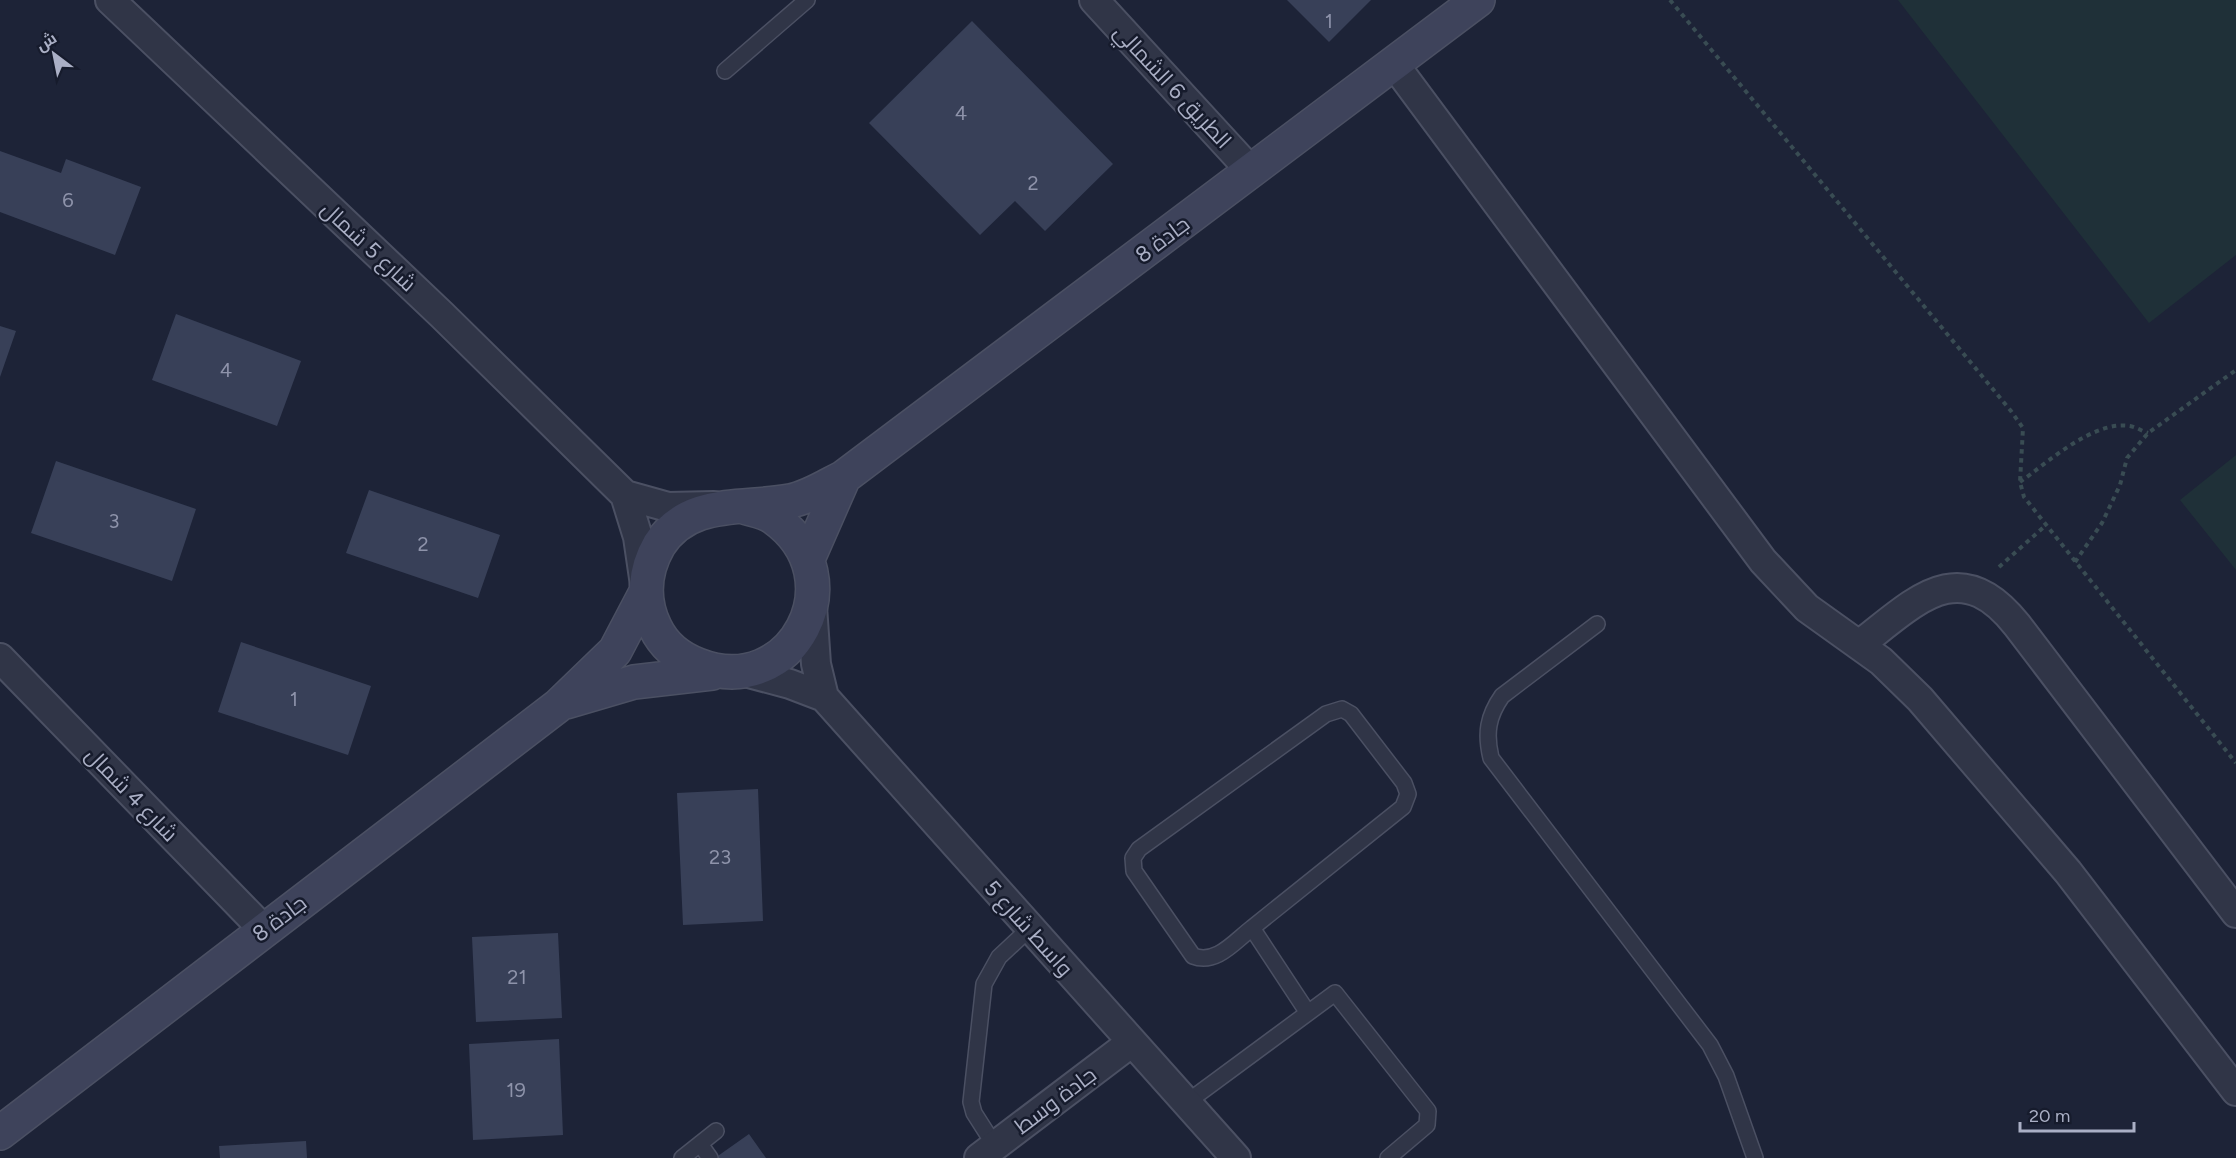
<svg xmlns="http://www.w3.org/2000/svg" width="2236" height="1158" viewBox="0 0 2236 1158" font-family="Figtree,Cairo,sans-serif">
  <rect width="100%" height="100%" fill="#1d2337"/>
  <path fill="#1f3038" d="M1898,0H2236V255L2149,323Z
    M2236,455V570L2180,500Z"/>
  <path fill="#384058" d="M1287,0H1371L1329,42Z
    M972,21L1113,164L1045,231L1015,201L980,235L869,123Z
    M0,151L61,173L66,159L141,187L115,255L0,212Z
    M176,314L301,361L277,426L152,380Z
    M0,326L16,331L0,377Z
    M56,461L196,509L172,581L31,533Z
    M369,490L500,535L478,598L346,553Z
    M241,642L371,686L348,755L218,712Z
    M758,789L763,921L683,925L677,793Z
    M558,933L562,1018L476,1022L472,937Z
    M559,1039L563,1135L473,1140L469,1044Z
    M749,1134L766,1158H715Z
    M306,1141L307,1158H220L219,1146Z"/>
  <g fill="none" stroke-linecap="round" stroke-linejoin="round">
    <defs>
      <path id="lane" d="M725,71L807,0
        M1597,624L1502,696C1488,716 1485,733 1491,758L1710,1045L1726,1076L1755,1158
        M1252,928L1403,807L1408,794L1404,783L1351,714L1342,709L1326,714L1139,849L1133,858L1134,871L1193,956C1216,965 1234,942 1252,928L1308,1013
        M1186,1103L1335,993L1428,1111L1427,1125L1388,1158
        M700,1144L710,1158
        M995,1146L974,1113L971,1102L984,984L999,957L1029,929
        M682,1158L716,1131"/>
      <path id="street" d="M110,0L442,315L625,495L638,537L645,585
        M1094,0L1252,172
        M1394,64L1763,561L1807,608L1881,661L1920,699L2068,872L2236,1091
        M625,495L668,507L714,506
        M812,606L816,664L824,697
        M1859,645C1915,602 1959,552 2017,625L2236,913
        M0,658L264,930
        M745,672L790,684L824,697L1236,1158
        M979,1158L1132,1042"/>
      <path id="secondary" d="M744,507C753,510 766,512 774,518C858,578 792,702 698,665C679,658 664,646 655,627C642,600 644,571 659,545C689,498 743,510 790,501C808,498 828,485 844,477L1478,0
        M808,559L844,477
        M566,702L634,682L712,673
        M0,1133L559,705L615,651L646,592"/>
    </defs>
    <use href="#lane" stroke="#4b5063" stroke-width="18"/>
    <use href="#street" stroke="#4b5063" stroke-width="32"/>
    <use href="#secondary" stroke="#4b5063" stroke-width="36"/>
    <path stroke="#394c53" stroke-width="4" stroke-dasharray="4.5 4.5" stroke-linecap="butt" d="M1670,0L2011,411L2023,428L2020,482L2024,497L2236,763
      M2020,482C2048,462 2094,420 2130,426C2136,427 2142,431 2148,433
      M2075,562L2102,523L2120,485L2127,458L2148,433L2236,370
      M1999,567L2045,526"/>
    <use href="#lane" stroke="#303547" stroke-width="15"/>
    <use href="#street" stroke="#303547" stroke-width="28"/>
    <use href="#secondary" stroke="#3e435b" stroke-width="33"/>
  </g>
  <g text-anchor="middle" stroke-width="5" stroke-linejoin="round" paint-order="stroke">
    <g font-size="20" fill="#8e93aa">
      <text x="1329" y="28">1</text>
      <text x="961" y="120">4</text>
      <text x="1033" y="190">2</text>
      <text x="68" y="207">6</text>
      <text x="226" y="377">4</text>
      <text x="114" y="528">3</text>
      <text x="423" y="551">2</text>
      <text x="294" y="706">1</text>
      <text x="720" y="864">23</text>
      <text x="517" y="984">21</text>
      <text x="516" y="1097">19</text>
    </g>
    <g font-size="22" fill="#aaafc5" stroke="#161b2c">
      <text transform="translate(1173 86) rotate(47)" y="8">الطريق 6 الشمالي</text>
      <text transform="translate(1162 239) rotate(-37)" y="8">جادة 8</text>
      <text transform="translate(369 246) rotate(43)" y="8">شارع 5 شمال</text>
      <text transform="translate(132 794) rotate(46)" y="8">شارع 4 شمال</text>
      <text transform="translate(279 918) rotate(-37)" y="8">جادة 8</text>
      <text transform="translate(1029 928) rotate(48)" y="8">واسط شارع 5</text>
      <text transform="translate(1055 1100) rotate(-37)" y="8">جادة وسط</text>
    </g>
  </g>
  <g transform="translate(54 54) rotate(328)" stroke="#161b2c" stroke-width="4.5" paint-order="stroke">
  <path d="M0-4.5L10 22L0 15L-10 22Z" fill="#aaafc5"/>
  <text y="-9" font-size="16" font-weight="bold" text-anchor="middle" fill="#aaafc5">ش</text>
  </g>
  <path d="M2020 1122v9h114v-9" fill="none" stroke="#aaafc5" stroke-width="3"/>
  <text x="2029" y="1122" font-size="18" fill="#aaafc5" stroke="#161b2c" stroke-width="4.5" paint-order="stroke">20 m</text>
</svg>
